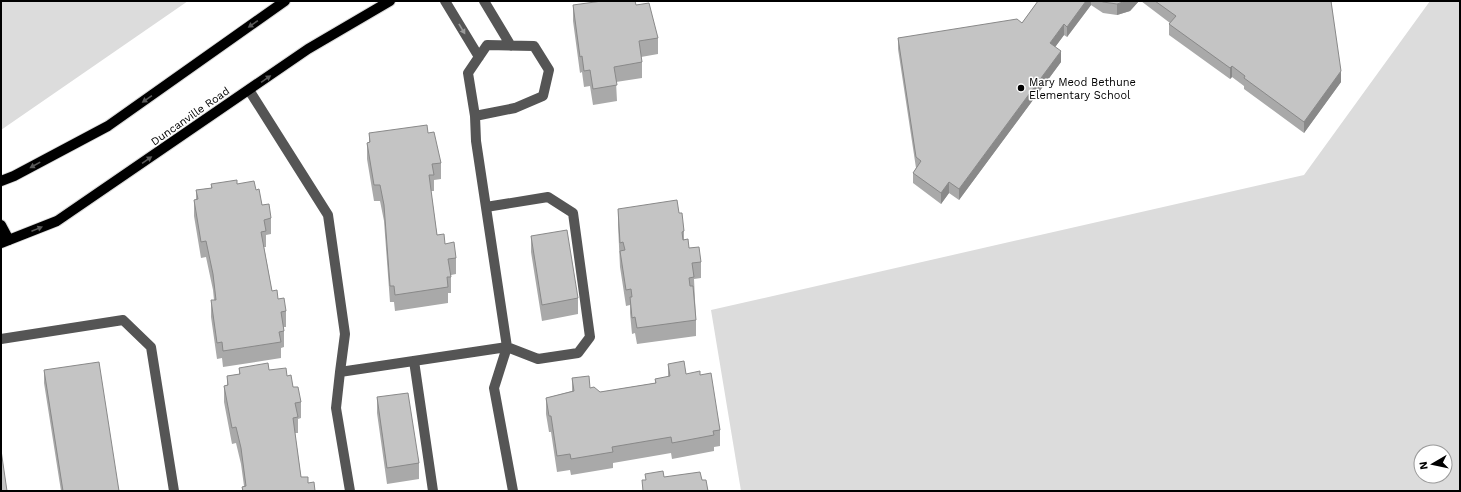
<svg xmlns="http://www.w3.org/2000/svg" width="1461" height="492" viewBox="0 0 1461 492" font-family="'Work Sans',sans-serif">
  <rect width="100%" height="100%" fill="#fff"/>
  <path fill="#dcdcdc" fill-rule="evenodd" d="M1,1H188L1,130Z
    M1430,1H1460V491H741L711,310L1304,175ZM1421,452H1445V476H1421Z"/>
  <g fill="none" stroke-linecap="round" stroke-linejoin="round">
    <defs>
      <path id="major" d="M1,181L14,176L108,126L285,1
        M1,225L9,240
        M1,243L57,221L308,49L390,1"/>
    </defs>
    <use href="#major" stroke="#dbdbdb" stroke-width="12"/>
    <path stroke="#555" stroke-width="10" d="M445,1L479,57
      M484,1L511,46
      M249,90L328,215L345,334L340,372
      M475,116L515,108L543,96L549,70L534,46L487,45L468,73L475,116L476,141L507,347L494,388L513,491
      M1,339L123,320L151,347L174,491
      M414,361L433,491
      M350,491L336,408L340,372L507,347L538,359L578,353L590,337L573,213L548,197L486,207"/>
    <use href="#major" stroke="#000" stroke-width="10"/>
  </g>
  <path fill="#a9a9a9" d="M1038,1H1139L1130,11L1117,15L1103,13L1091,5L1067,37L1064,35L1055,47L1061,62L959,200L949,193L941,204L913,183V173L916,168L898,49V38L1022,23Z
    M1141,1H1331L1341,82L1304,133L1244,89V86L1232,77L1230,79L1169,35V24L1170,23Z
    M573,5H636L658,38V54L641,57L642,62V78L616,82L617,101L593,105L590,86L584,87L582,72L580,73L573,21Z
    M369,133H428L441,163V179L434,180V191H431L437,235L445,244L456,258V274L451,275V293H448V303L395,311L394,302H390L384,221L380,201H374L367,159V143L369,142Z
    M211,184H237L256,190L262,205L271,218V234L266,235V247H264L272,291L286,311V327H284V347L281,348V358L223,367L222,358L217,359L211,317V300H214L213,290L206,257L201,258L194,216V200H196V190L211,188Z
    M618,209L679,213L684,231V239L689,248L701,262V278L694,279L696,320V336L637,344L635,333L632,334L630,313V305L626,306L620,267L618,225Z
    M531,236L578,298V314L542,321L531,252Z
    M668,364L686,374L700,375L720,430V446L714,447V451L672,459L671,453L613,463V468L571,475L570,470L557,472L551,432H549L546,414V398L572,391V378L590,388L600,392L655,383V379L668,377Z
    M239,368L269,370L287,376L301,402V418L298,419V433H295L301,477L308,483L315,491H242V487L244,486L241,464L236,443L232,444L224,402V386L227,385V376L239,374Z
    M44,370L119,491H61L44,383Z
    M377,397L419,463V479L387,484L377,413Z"/>
  <path fill="#898989" d="M1086,1H1091V5L1067,37V27Z
    M1126,1H1139L1130,11L1117,15V4Z
    M1064,24V35L1050,54V43Z
    M1061,51V62L959,200V189Z
    M1232,66V77L1230,79V68Z
    M1341,71V82L1304,133V122Z
    M949,182V193L941,204V193Z"/>
  <path fill="#c4c4c4" stroke="#898989" d="M602,1H635L636,5L649,3L658,38L639,41L642,62L614,67L617,85L593,89L590,70L584,71L582,56L580,57L573,5Z
    M1038,1H1086L1067,27L1064,24L1050,43L1061,51L959,189L949,182L941,193L913,173L921,161L916,157L898,38L1017,19L1022,23Z
    M1101,1H1126L1117,4L1103,2Z
    M1155,1H1331L1341,71L1304,122L1244,78L1245,76L1232,66L1230,68L1169,24L1176,16Z
    M427,125L428,133L434,132L441,163L432,164L434,175H429L437,235L444,234L445,244L454,242L456,258L448,259L451,277H447L448,287L395,295L394,286H390L384,205L380,185H374L367,143L370,142L369,133Z
    M237,180V184L254,181L256,190L259,189L262,205L269,204L271,218L264,220L266,231L261,232L272,291L277,290L278,299L284,298L286,311L281,312L284,331L279,332L281,342L223,351L222,342L217,343L211,300H216L213,274L206,241L201,242L194,200L198,199L196,190L212,188L211,184Z
    M677,200L679,213H682L684,231L682,232L683,240L688,239L689,248L699,247L701,262L692,263L694,277L689,278L690,286H693L696,320L637,328L635,317L632,318L630,297H632L631,289L626,290L620,251L625,250L623,242L620,243L618,209Z
    M567,230L578,298L542,305L531,236Z
    M684,361L686,374L700,371V375L711,373L720,430L713,431L714,435L672,443L671,437L612,447L613,452L571,459L570,454L557,456L551,416H549L546,398L574,391L572,378L589,376L590,388L594,387L600,392L656,383L655,379L670,376L668,364Z
    M99,362L119,491H63L44,370Z
    M268,363L269,370L286,368L287,376L291,375L293,387H298L301,402L295,403L298,417L293,418L301,477H308V483L314,482L315,491H243L242,487L246,486L241,448L236,427L232,428L224,386L228,385L227,376L240,374L239,368Z
    M408,393L419,463L387,468L377,397Z
    M1,450L7,491H1Z
    M663,471L664,477L700,472L702,480H706L708,491H642H643L642,480H646L645,474Z"/>
  <defs><path id="oneway-solid" d="M-6-.8H1V-3.2L6.5 0L1 3.2V.8H-6Z"/></defs>
  <g fill="#595959">
    <use href="#oneway-solid" transform="translate(253 24) rotate(145)"/>
    <use href="#oneway-solid" transform="translate(266 79) rotate(-35)"/>
    <use href="#oneway-solid" transform="translate(147 99) rotate(145)"/>
    <use href="#oneway-solid" transform="translate(147 160) rotate(-35)"/>
    <use href="#oneway-solid" transform="translate(35 165) rotate(151)"/>
    <use href="#oneway-solid" transform="translate(37 229) rotate(-22)"/>
  </g>
  <use fill="#999" href="#oneway-solid" transform="translate(462 29) rotate(59)"/>
  <circle fill="#000" stroke="#fff" stroke-width="1.5" cx="1021" cy="88" r="4"/>
  <g text-anchor="middle" stroke-width="3" stroke-linejoin="round" paint-order="stroke">
    <g font-size="11" fill="#000" stroke="#fff" text-anchor="start">
      <text x="1029" y="86">Mary Meod Bethune<tspan x="1029" dy="13">Elementary School</tspan></text>
    </g>
    <g font-size="11" fill="#000" stroke="#fff">
      <text transform="translate(190 116) rotate(-35)" y="4">Duncanville Road</text>
    </g>
  </g>
  <rect width="1461" height="492" fill="none" stroke="#000000" stroke-width="4"/>
  <g transform="translate(1433 464) rotate(261)"><circle r="19" fill="#ffffff" stroke="#999999"/>
  <path d="M0-3L7 15L0 10L-7 15Z" fill="#000000"/>
  <text y="-6" font-size="11" font-weight="bold" text-anchor="middle" fill="#000000">N</text>
  </g>
</svg>
